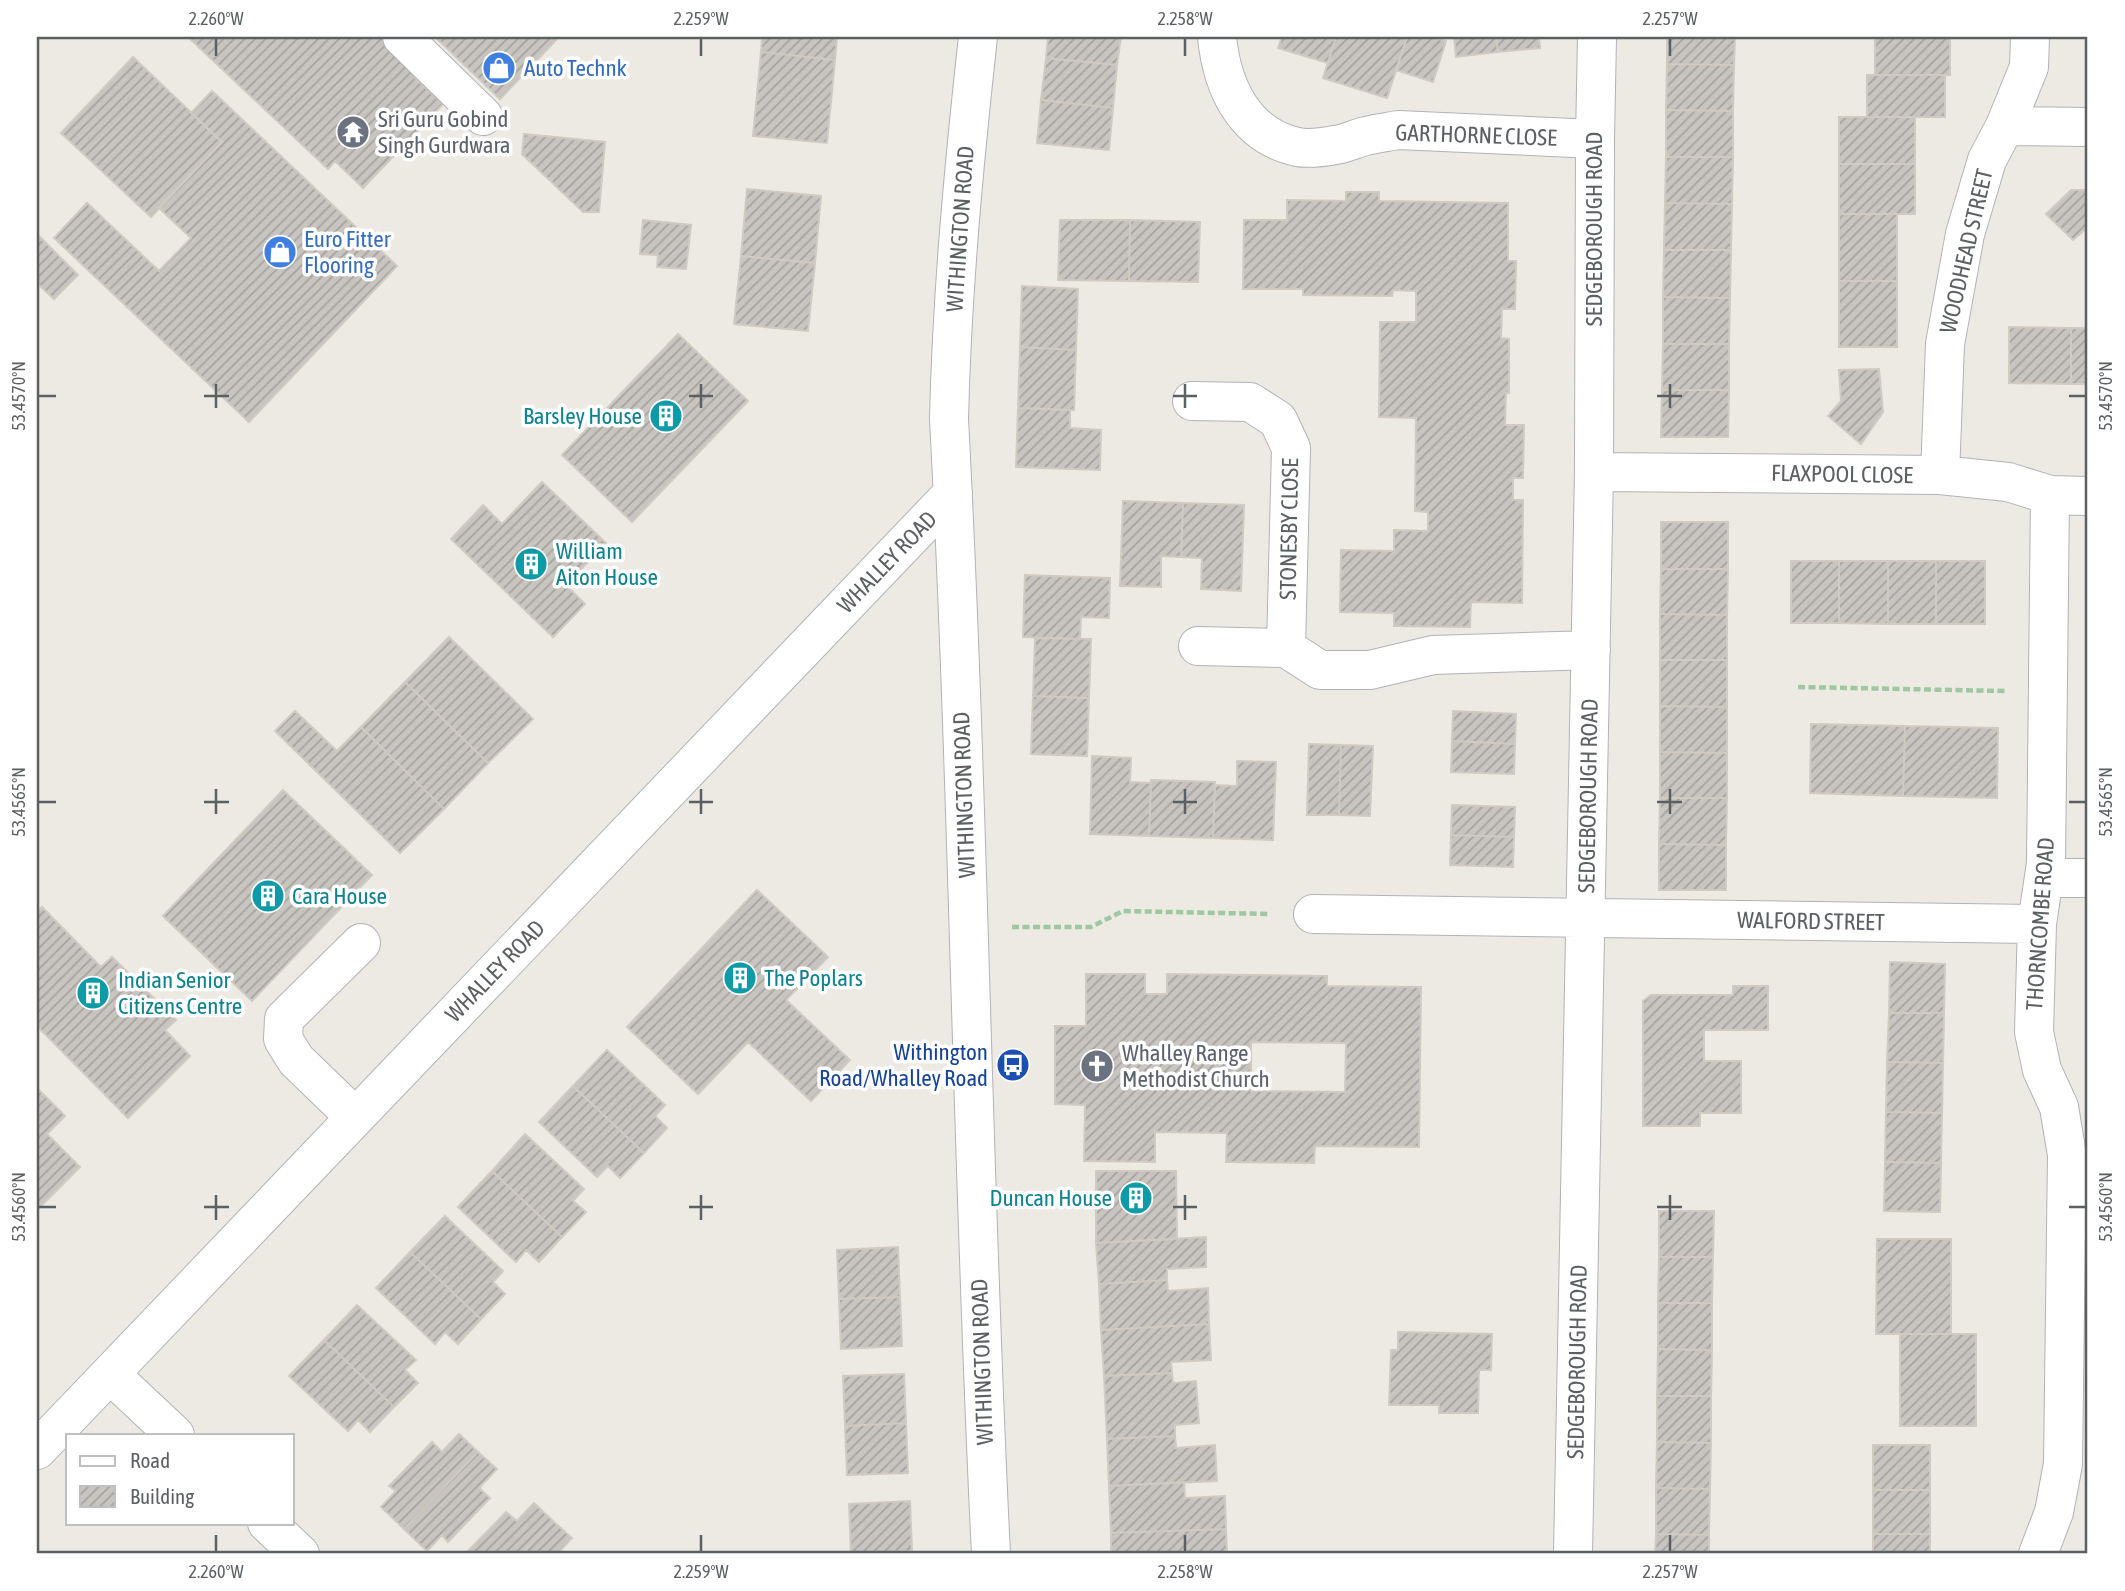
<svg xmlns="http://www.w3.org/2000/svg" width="2125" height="1591" viewBox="0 0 2125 1591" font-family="'Asap Condensed',sans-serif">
  <defs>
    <pattern id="building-hatch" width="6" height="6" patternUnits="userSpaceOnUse" patternTransform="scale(1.75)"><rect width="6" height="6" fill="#c8c4c0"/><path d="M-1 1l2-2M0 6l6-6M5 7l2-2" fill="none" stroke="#a5a3a0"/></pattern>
  </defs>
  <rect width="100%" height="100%" fill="#ede9e3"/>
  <path fill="url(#building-hatch)" stroke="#d1cac1" stroke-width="2" fill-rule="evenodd" d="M188,37H393L425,67L415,78L443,104L363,188L335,161L328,169Z
    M435,37H559L500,99Z
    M762,37H837L835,60L761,52Z
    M1048,37H1121L1117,65L1046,58Z
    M1282,37H1336L1328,63L1278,48Z
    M1336,37H1407L1387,98L1323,78Z
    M1407,37H1432L1446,41L1433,82L1396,70Z
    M1454,37H1496L1498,52L1456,57Z
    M1496,37H1539L1540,48L1498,52Z
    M1667,37H1735L1734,65L1667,64Z
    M1875,37H1950V75H1875Z
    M761,52L835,60L827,143L753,136Z
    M133,57L222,142L151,217L61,133Z
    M1046,58L1117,65L1113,108L1041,100Z
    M1667,64L1734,65L1733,111L1666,110Z
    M1867,75H1945V117H1867Z
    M212,91L397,266L249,422L54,238L87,203L159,271L191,238L159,208L222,142L191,113Z
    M1041,100L1113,108L1109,150L1037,143Z
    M1666,110L1733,111V157H1666Z
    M1839,117H1915V164H1839Z
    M524,134L605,142L599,212H583L522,154Z
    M1666,157H1733L1732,204L1665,203Z
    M1839,164H1915V214H1839Z
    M747,189L821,196L815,263L741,256Z
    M2071,190H2088V227L2073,240L2046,214Z
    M1346,192H1379V201L1508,203V261H1516L1515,309H1502L1501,338L1509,339V393H1506L1505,425H1524L1523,478H1513V500H1523L1522,603L1471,602L1470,627L1394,626V613L1340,612L1341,550L1394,551V530L1428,531V512L1415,511L1416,418L1379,417L1380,322H1416V291L1393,290L1392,296L1303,295V289H1243L1244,220H1287V200L1346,201Z
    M1665,203L1732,204L1731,250H1664Z
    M1839,214H1897V281H1839Z
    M643,220L691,225L686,269L657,267L658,255L640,254Z
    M1060,220H1130L1129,281L1058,280Z
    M1130,220L1200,222L1198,282L1129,281Z
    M37,234L78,275L54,299L37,283Z
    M1664,250H1731L1730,298L1663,297Z
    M741,256L815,263L808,331L734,324Z
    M1839,281H1897V347H1839Z
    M1022,286L1078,289L1076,350L1020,347Z
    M1663,297L1730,298L1729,344H1663Z
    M2009,327L2071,328V384L2009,383Z
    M2071,328H2088V384H2071Z
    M678,334L748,401L632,522L562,455Z
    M1663,344H1729V390H1662Z
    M1020,347L1076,350L1074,410L1018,408Z
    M1879,369L1883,412L1861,444L1828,416L1841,401L1839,370Z
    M1662,390H1729L1728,437H1661Z
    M1018,408L1070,410V428L1101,430L1100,470L1016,467Z
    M542,482L606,543L566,585L585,604L553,637L451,539L483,505L502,524Z
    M1123,501L1183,503L1181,557L1161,556V587L1120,586Z
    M1183,503L1244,505L1241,591L1201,589L1202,558L1181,557Z
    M1661,522H1728V569H1661Z
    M1791,561H1839V623H1791Z
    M1839,561H1888V624L1839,623Z
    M1888,561H1936V624H1888Z
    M1936,561H1985V624H1936Z
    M1661,569H1728L1727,615L1660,614Z
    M1025,575L1110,578L1109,618L1081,617L1080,639L1023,637Z
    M1660,614L1727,615V660H1660Z
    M449,637L533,719L488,763L405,682Z
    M1035,638L1091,639L1089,698L1033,696Z
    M1660,660H1727V707L1660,706Z
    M405,682L488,763L444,809L361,727Z
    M1033,696L1089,698L1087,756L1031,754Z
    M1660,706L1727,707V753L1660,752Z
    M295,711L337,751L361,727L444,809L400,853L275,731Z
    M1453,711L1516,714L1515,744L1452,741Z
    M1811,724L1905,726L1903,796L1810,793Z
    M1905,726L1998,728L1997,798L1903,796Z
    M1452,741L1515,744L1514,774L1451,772Z
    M1309,744L1341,745L1339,815H1307Z
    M1341,745L1373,746L1370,816L1339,815Z
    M1660,752L1727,753V798H1660Z
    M1092,756L1131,758L1130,782L1151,783L1149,836L1090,834Z
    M1237,761L1276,762L1273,840L1213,838L1215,785L1237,786Z
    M1151,780L1215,782L1213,838L1149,836Z
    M283,790L372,875L252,1001L163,916Z
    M1660,798H1727L1726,845L1659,844Z
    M1452,805L1515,807L1514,837L1451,835Z
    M1451,835L1514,837L1513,867L1450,865Z
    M1659,844L1726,845V890H1659Z
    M757,890L828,957L786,1000L850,1060L811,1101L748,1042L698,1094L627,1027Z
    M42,907L101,967L112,957L176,1020L165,1030L190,1056L128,1118L37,1026V912Z
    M1890,962L1945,964L1944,1013H1889Z
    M1086,974H1145V994H1167V974L1327,976V986L1421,987L1419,1147L1315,1146L1314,1163L1226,1162L1227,1133L1155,1132V1162L1084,1161L1085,1105L1055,1104V1026H1086ZM1251,1042L1346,1043L1345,1092L1251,1091Z
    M1733,986H1768V1030H1704V1061H1741V1113H1700V1126H1643V1001L1651,995H1733Z
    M1889,1013H1944L1943,1063L1887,1062Z
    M607,1050L665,1105L655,1116L667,1128L644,1153L573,1086Z
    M1887,1062L1943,1063L1942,1113L1886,1112Z
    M573,1086L644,1153L620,1178L608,1166L597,1177L539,1122Z
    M39,1090L65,1116L47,1134L80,1167L37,1210V1092Z
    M1886,1112L1942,1113L1941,1163L1885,1162Z
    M525,1134L584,1189L573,1201L586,1212L562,1237L492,1171Z
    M1885,1162L1941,1163L1940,1212L1884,1211Z
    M492,1171L562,1237L539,1262L526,1250L516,1262L458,1207Z
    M1096,1171H1176L1177,1239L1096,1243Z
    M1659,1211H1714L1713,1257H1659Z
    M445,1216L503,1271L493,1282L505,1294L481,1319L410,1252Z
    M1206,1237V1267L1167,1269V1280L1099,1284L1096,1243Z
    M1877,1239H1951V1334H1876Z
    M898,1247L900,1297L839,1299L837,1250Z
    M410,1252L481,1319L458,1344L445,1332L435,1344L376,1288Z
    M1659,1257H1713L1712,1303H1658Z
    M1167,1280L1168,1291L1208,1288L1209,1324L1101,1330L1099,1284Z
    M900,1297L902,1346L841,1349L839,1299Z
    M1658,1303H1712V1350L1658,1349Z
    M357,1305L416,1360L405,1370L418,1383L394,1407L324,1340Z
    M1209,1324L1211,1360L1171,1362L1172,1373L1104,1376L1101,1330Z
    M1398,1332L1492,1334L1491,1370H1479L1478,1413H1439V1405H1389L1391,1350H1398Z
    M1900,1334H1976V1426H1900Z
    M324,1340L394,1407L370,1432L358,1420L348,1431L289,1376Z
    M1658,1349L1712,1350L1711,1396H1657Z
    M1172,1373L1173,1383L1196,1381L1199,1423L1175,1425V1436L1107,1439L1104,1376Z
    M904,1374L906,1423L845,1426L843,1376Z
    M1657,1396H1711V1443L1657,1442Z
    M906,1423L908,1473L847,1475L845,1426Z
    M459,1434L478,1452L404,1529L381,1507L396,1491L389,1486L432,1442L442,1452Z
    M1175,1436L1176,1448L1215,1445L1217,1481L1109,1486L1107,1439Z
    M1657,1442L1711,1443L1710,1489L1656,1488Z
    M1873,1445H1930V1490H1873Z
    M478,1452L497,1469L479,1488L490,1498L448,1542L442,1535L427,1551L404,1529Z
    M1184,1482L1185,1498L1225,1496L1226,1529L1111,1533L1109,1486Z
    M1656,1488L1710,1489L1709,1535L1656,1534Z
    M1873,1490H1930V1534H1873Z
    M910,1501L912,1551L851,1553L849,1504Z
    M534,1503L553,1521L521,1554H465L506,1512L517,1521Z
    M553,1521L572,1538L557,1554H521Z
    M1226,1529L1227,1554H1111V1533Z
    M1656,1534L1709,1535V1554H1655Z
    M1873,1534H1930V1554H1873Z
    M912,1551V1554H851V1553Z"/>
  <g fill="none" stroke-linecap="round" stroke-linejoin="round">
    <defs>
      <path id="minor" d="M402,37L483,116
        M978,37C964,164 952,291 949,419C969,797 972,1176 991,1554
        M1217,37C1222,87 1244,135 1297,147C1308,149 1324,147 1335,145C1346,144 1356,138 1366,136C1377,133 1388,132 1398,130L1595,139
        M2005,126L2088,127
        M1192,401L1250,402L1278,420L1291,448L1286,648L1320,670H1370L1433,655L1591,650
        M1594,472L1940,475L2008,482L2050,495L2088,496
        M1940,475L1945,344L1965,234L1987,160L2005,126L2029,67L2030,37
        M1198,646L1286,648
        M2044,878H2088
        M1313,914L2037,924
        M355,1117L296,1060L283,1039L284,1019L361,943
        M110,1374L175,1435
        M37,1450L953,493
        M267,1523L300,1554
        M1573,1554L1594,472L1595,139L1597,37
        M2038,1554L2054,1512L2063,1464L2067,1155L2059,1107L2042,1070L2034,1032L2037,924L2046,863L2050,495"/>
    </defs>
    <use href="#minor" stroke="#b0b4b7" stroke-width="40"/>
    <path stroke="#9dc8a2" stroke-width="4.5" stroke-dasharray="7 3.5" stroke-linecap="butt" d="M1798,687L2005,691
      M1012,927H1091L1123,911L1268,914"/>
    <use href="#minor" stroke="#fff" stroke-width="38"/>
  </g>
  <path fill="none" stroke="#5b6063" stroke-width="2.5" d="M216,38V56M701,38V56M1185,38V56M1670,38V56M216,384V408M701,384V408M1185,384V408M1670,384V408M38,396H56M204,396H229M689,396H713M1173,396H1197M1657,396H1682M2069,396H2086M216,789V814M701,789V814M1185,789V814M1670,789V814M38,802H56M204,802H229M689,802H713M1173,802H1197M1657,802H1682M2069,802H2086M216,1195V1220M701,1195V1220M1185,1195V1220M1670,1195V1220M38,1207H56M204,1207H229M689,1207H713M1173,1207H1197M1657,1207H1682M2069,1207H2086M216,1535V1552M701,1535V1552M1185,1535V1552M1670,1535V1552"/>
  <defs>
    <symbol id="shop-disc" viewBox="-11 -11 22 22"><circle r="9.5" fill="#3f7fe0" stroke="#fff"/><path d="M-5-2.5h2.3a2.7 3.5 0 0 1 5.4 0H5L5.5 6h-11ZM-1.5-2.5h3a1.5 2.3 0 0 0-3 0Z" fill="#fff"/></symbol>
    <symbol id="temple-disc" viewBox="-11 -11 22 22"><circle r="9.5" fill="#6b7280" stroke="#fff"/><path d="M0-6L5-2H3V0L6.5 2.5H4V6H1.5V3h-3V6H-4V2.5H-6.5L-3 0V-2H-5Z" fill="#fff"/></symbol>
    <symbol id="building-disc" viewBox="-11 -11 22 22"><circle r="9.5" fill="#0f9aa8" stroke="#fff"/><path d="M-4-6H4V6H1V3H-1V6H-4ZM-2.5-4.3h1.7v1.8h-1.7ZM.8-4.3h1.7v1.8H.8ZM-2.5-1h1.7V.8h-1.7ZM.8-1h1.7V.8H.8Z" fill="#fff"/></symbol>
    <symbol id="bus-disc" viewBox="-11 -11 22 22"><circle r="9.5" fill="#1a4fb4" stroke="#fff"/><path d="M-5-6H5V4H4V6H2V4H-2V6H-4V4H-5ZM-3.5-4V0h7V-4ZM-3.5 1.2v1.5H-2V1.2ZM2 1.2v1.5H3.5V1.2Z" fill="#fff"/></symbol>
    <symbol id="church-disc" viewBox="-11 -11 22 22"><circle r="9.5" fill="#6b7280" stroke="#fff"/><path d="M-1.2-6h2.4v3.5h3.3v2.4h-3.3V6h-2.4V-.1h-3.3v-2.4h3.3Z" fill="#fff"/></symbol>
  </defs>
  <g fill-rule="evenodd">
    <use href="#shop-disc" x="480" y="49" width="38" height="38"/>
    <use href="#temple-disc" x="334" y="113" width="38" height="38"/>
    <use href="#shop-disc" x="261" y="233" width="38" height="38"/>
    <use href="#building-disc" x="647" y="397" width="38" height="38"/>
    <use href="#building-disc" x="512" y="545" width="38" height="38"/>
    <use href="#building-disc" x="249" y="877" width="38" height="38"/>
    <use href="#building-disc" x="721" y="959" width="38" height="38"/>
    <use href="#building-disc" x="74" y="974" width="38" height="38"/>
    <use href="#bus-disc" x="994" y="1046" width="38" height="38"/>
    <use href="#church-disc" x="1078" y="1047" width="38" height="38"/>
    <use href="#building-disc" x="1117" y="1179" width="38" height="38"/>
  </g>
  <g text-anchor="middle" stroke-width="7" stroke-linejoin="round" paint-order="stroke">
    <g font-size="23" fill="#366cbe" stroke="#fff" text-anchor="start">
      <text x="524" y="76">Auto Technk</text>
      <text x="304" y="247">Euro Fitter<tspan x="304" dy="26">Flooring</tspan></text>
    </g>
    <g font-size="23" fill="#5b616d" stroke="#fff" text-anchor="start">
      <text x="378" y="127">Sri Guru Gobind<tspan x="378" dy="26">Singh Gurdwara</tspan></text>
      <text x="1122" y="1061">Whalley Range<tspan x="1122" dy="26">Methodist Church</tspan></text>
    </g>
    <g font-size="23" fill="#5b6063" stroke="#fff">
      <text transform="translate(1476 135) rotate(2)" y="8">GARTHORNE CLOSE</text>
      <text transform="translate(960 229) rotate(-86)" y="8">WITHINGTON ROAD</text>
      <text transform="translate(1594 229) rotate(-90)" y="8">SEDGEBOROUGH ROAD</text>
      <text transform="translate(1966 251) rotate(-77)" y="8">WOODHEAD STREET</text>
      <text transform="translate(1842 474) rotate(1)" y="8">FLAXPOOL CLOSE</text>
      <text transform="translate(1289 529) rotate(-89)" y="8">STONESBY CLOSE</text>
      <text transform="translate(887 562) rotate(-46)" y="8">WHALLEY ROAD</text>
      <text transform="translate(964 795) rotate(-92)" y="8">WITHINGTON ROAD</text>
      <text transform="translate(1588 796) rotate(-89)" y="8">SEDGEBOROUGH ROAD</text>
      <text transform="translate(1811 921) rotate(1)" y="8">WALFORD STREET</text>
      <text transform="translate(2040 924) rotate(-86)" y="8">THORNCOMBE ROAD</text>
      <text transform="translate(495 971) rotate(-46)" y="8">WHALLEY ROAD</text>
      <text transform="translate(982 1362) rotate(-92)" y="8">WITHINGTON ROAD</text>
      <text transform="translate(1577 1362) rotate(-89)" y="8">SEDGEBOROUGH ROAD</text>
    </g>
    <g font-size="23" fill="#0d838f" stroke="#fff" text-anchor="start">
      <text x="642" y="424" text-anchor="end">Barsley House</text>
      <text x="556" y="559">William<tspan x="556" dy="26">Aiton House</tspan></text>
      <text x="292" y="904">Cara House</text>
      <text x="764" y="986">The Poplars</text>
      <text x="118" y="988">Indian Senior<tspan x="118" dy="26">Citizens Centre</tspan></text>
      <text x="1112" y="1206" text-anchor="end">Duncan House</text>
    </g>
    <g font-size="23" fill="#164399" stroke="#fff" text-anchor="end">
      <text x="988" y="1060">Withington<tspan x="988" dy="26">Road/Whalley Road</tspan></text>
    </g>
  </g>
  <rect width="2125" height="1591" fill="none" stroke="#ffffff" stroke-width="77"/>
  <rect x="66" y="1434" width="228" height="91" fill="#ffffff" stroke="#bdbfc1" stroke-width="2"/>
  <rect x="80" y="1456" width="35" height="10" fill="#ffffff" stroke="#bdbfc1" stroke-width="2"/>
  <text x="130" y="1468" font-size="21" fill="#5b6063">Road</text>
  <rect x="80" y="1486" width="35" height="21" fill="url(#building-hatch)" stroke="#bdbfc1" stroke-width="2"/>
  <text x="130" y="1504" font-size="21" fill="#5b6063">Building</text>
  <rect x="38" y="38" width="2048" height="1514" fill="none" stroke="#5b6063" stroke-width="2.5"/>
  <g font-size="18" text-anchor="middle" fill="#5b6063">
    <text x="216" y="25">2.260°W</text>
    <text x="701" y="25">2.259°W</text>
    <text x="1185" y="25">2.258°W</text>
    <text x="1670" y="25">2.257°W</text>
    <text transform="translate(19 396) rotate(-90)" y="6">53.4570°N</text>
    <text transform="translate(2106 396) rotate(-90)" y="6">53.4570°N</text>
    <text transform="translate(19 802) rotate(-90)" y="6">53.4565°N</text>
    <text transform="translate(2106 802) rotate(-90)" y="6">53.4565°N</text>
    <text transform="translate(19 1207) rotate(-90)" y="6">53.4560°N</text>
    <text transform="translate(2106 1207) rotate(-90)" y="6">53.4560°N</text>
    <text x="216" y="1578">2.260°W</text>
    <text x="701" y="1578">2.259°W</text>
    <text x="1185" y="1578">2.258°W</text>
    <text x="1670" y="1578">2.257°W</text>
  </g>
</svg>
